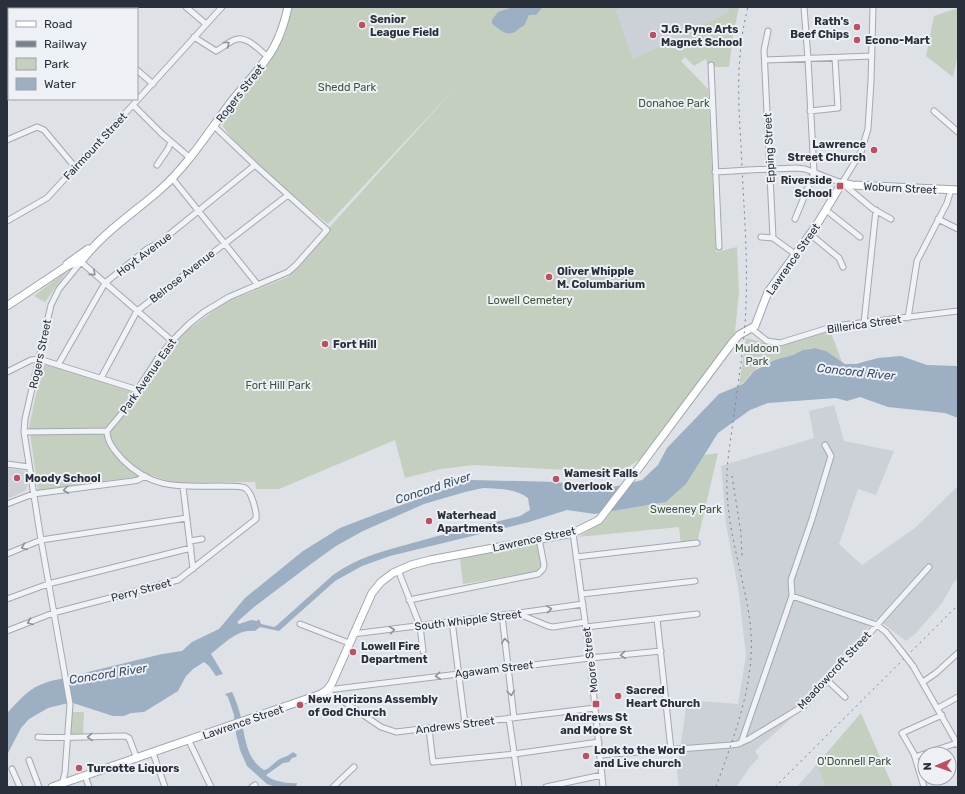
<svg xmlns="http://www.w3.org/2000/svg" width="965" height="794" viewBox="0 0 965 794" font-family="Rubik,sans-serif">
  <rect width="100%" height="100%" fill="#dee1e6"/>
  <path fill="#ccd0d7" d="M625,7H727L729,12L633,59L616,10Z
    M834,405L844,441L894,451L876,495L858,489L839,544L862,565L915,528L958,486V579L954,582L942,603L915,634L906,641L876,618L798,712L755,751L759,757L750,767L736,787H679L677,772L687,700L738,704L746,656L739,593L726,524L721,466L814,438L809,411Z
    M7,468L25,471L28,485L25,491L7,499Z
    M817,764L825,787H797Z"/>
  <path fill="#c4cfc0" d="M292,7H625L616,10L633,59L729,12L727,7H739L733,35L729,67H714V64H707L706,59L694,66L685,57L681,61L708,89L716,252L737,247L739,291L735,332L642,458L628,467L618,470H567L474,465L441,469L405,478L395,440L279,489H256L255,482L180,483L164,480L151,475L38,490L29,427L42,367L47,364L138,394L164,355L186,331L224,303L288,277L327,230L457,86L328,224C294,197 259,170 231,137C227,133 224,127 220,122L230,107L277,50L286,31Z
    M958,8V54L953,77L926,56L934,16Z
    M69,269L45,302L34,296Z
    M830,330L842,362C834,357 824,348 815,348C806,347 799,353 791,356C779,360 764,362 754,371C748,375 746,382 739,386L746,338L758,341L775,347Z
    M718,453L697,543L681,545L679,527L578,537L604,521L612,511L666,502L686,484L704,455Z
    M537,543L541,565L540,569L535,572L463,584L460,559Z
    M72,712H84L83,734L71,735Z
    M861,713L893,787H825L817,764Z"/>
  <path fill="#9dafc3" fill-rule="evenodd" d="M513,7H542V8L536,15H529L524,26C520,27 519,29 516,31C507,38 500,29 492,24V20L498,12Z
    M815,348L826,351L845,364H856L878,358L901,356L927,365L958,366V418L945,413L888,407L860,397L847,401L836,398L768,403L750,410L718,433L686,484L666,502L595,514L567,510L529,522L390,556L362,566L335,581L279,631L260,627L255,631C237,629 224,644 211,654L223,674L216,676L209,666L204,662L193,669L186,676L178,691L144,712L131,713L124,716H113L73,703L64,704L48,708L29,719L21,728L7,755V713C16,704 27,690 40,685C55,678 73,678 88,672L162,654L182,651L192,642L219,629L245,598L303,551L340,528L379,513L471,480L557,482L570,484L575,487L593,490L624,485L642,480L658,465L667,448L719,394L743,384L754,371L775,360L793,355L803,350ZM483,488C498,489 515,488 528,498L530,510L520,516C483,525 446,533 409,544C382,551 357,558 333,575L276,626L274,627L261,624L259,619L257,621L251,620L239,624L237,622L254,607L311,564L336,546L363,531L424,504L465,492Z
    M232,692C236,700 239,709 241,718C245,737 246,759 264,770C269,769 273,764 278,760C283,757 289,756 293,752L297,755L296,757L292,758L289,762L283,763L266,775C271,781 289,784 297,783L296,787H276L267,784L247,766L240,750L236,734L234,715L228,697L225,694Z"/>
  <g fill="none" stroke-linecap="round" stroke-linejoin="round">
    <defs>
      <path id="minor" d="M40,7L41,9
        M186,7L206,24
        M7,8L9,7
        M768,31L764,50L773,238L795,254
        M194,37L216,51C222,48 226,44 232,41C245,33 258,49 268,57
        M765,60L872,56
        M711,65L719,247
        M137,70L153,84
        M7,82L9,77
        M133,105L162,134L189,157
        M810,111L838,108L835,58
        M934,111L958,132
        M7,140L37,127L44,130L75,167
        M157,165L168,149L171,142
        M748,170L796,168L805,169L842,183L873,209L891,219
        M715,172L733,171
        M172,178L258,285
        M842,183L861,152L868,129L871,81L873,7
        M826,210L860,237
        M795,219L814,173L808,59L804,7
        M938,219L958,229
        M7,221L47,198L142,95L222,7
        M810,234L839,258L843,267
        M761,237L773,238
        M908,318L917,261L947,203L951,190
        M864,323L876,210
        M752,329L767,341L780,343L835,326L958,311
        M58,365L105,283L147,249L160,242L255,165
        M7,372L31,360L39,359L138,390
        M101,378L137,311L288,195
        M107,431L123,412L158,358L172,341L189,324L204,312L229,297L288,272L296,265L327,230L256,166L214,126
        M24,432L107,431
        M7,464L29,467
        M183,487L193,569
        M7,504L33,494L133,481L138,480L145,476
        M573,533L590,658L603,787
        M190,541L202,539
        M7,554L41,540L187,518
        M576,557L697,543
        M398,570L420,626L423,651
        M582,594L695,581
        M792,596L877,625L886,632L899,648
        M7,599L48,584L191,548
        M409,600L538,574L543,569L544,565L539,539
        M519,614L548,626L553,627L585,622
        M502,615L514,718
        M657,619L671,750
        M452,621L465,724
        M300,624L349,643
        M586,627L697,614
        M7,631L53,613L178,580L256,519C257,513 252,492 245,488C239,485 228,487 221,486C182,486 154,491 123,460C116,452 107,443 107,431
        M353,634L519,613L583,604
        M913,666L958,745
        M827,680L845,697
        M923,682L936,673L958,653
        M327,690L590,658L661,651
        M327,690L330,694L337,697L381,727L396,732L595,708
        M938,708L958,697
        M509,718L519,787
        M429,729L433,762L514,754L599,742
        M38,737C67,739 96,736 125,736L129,738L137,759
        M189,741L211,787
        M741,743L792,596L791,580L812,519L831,456L825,445
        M153,753L165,787
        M600,755L731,745L738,744L749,739L805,705L929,567
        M915,757L957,743
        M29,760L39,787
        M12,769L20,787
        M85,776L89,787
        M62,785L65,772L70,704L41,540L24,432L25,419L51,305L59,289L81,262L172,341
        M252,787L255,785
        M333,787L354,767
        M546,787L602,775
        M924,787L914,754L902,733L942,715"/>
      <path id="major" d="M67,264L88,249
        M7,306L67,266L74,263L81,262C102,233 134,213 161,189C189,164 209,131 231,102C245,84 263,67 274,47C281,34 285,21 288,7
        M52,787L321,694L327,690L332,683L372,593L381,582L393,573L411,565L430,560L573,533L599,520L632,477L732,343L739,335L755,326L768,292L816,226L842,183L852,185L958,190"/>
    </defs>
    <use href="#minor" stroke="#a4a8af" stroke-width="7"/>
    <use href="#major" stroke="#9fa6b0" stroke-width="9"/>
    <use href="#minor" stroke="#f0f2f5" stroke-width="5"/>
    <use href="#major" stroke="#fff" stroke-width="7"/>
    <path stroke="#79818e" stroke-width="1" stroke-dasharray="2 4" stroke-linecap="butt" d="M732,476L741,533L742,557
      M716,787C735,733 757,680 750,622C744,577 728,534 727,489C726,466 730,444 733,422C738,382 745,343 746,303C748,251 743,198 741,145C738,97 736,54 748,7
      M775,787L958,605"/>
    <defs>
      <path id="minor-bridge" d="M733,171L748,170
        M899,648L913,666"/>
    </defs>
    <use href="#minor-bridge" stroke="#a4a8af" stroke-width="7" stroke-linecap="butt"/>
    <use href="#minor-bridge" stroke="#f0f2f5" stroke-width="5"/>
  </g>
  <defs><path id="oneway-chevron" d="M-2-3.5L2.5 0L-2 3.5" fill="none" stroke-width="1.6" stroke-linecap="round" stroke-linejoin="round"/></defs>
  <g stroke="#8c9198">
    <use href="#oneway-chevron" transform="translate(227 44) rotate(-38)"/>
    <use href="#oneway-chevron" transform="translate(93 273) rotate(41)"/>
    <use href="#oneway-chevron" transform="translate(66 490) rotate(173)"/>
    <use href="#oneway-chevron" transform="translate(24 547) rotate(158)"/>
    <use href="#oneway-chevron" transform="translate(549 609) rotate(-9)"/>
    <use href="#oneway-chevron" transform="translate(30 622) rotate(158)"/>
    <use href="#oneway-chevron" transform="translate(392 630) rotate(-7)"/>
    <use href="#oneway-chevron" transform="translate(505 641) rotate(-97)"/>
    <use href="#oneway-chevron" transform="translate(623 655) rotate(175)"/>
    <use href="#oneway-chevron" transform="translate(438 676) rotate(173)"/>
    <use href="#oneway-chevron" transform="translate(511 693) rotate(83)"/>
    <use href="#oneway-chevron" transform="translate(90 737) rotate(178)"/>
  </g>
  <g fill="#bf4f60" stroke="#edf0f4" stroke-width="1.5">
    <circle cx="362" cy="25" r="4"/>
    <circle cx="857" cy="27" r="4"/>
    <circle cx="653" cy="35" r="4"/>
    <circle cx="857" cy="40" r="4"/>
    <circle cx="874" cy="150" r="4"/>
    <rect x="836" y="182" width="8" height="8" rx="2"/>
    <circle cx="549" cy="277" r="4"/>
    <circle cx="325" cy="344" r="4"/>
    <circle cx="17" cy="478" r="4"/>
    <circle cx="556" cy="479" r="4"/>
    <circle cx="429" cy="521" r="4"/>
    <circle cx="353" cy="652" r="4"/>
    <circle cx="618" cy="696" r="4"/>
    <rect x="592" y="700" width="8" height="8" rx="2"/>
    <circle cx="300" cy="705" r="4"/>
    <circle cx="586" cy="756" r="4"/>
    <circle cx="79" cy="768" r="4"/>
  </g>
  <g text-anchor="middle" stroke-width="4" stroke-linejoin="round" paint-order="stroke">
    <g font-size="11" font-weight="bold" fill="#29303b" stroke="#edf0f4" text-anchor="start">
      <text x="370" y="23">Senior<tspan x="370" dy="13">League Field</tspan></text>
      <text x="849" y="25" text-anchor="end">Rath's<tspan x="849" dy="13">Beef Chips</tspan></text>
      <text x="661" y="33">J.G. Pyne Arts<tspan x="661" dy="13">Magnet School</tspan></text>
      <text x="865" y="44">Econo-Mart</text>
      <text x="866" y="148" text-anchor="end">Lawrence<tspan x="866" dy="13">Street Church</tspan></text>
      <text x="832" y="184" text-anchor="end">Riverside<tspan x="832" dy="13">School</tspan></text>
      <text x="557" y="275">Oliver Whipple<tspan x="557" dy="13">M. Columbarium</tspan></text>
      <text x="333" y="348">Fort Hill</text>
      <text x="564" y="477">Wamesit Falls<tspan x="564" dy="13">Overlook</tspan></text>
      <text x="25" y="482">Moody School</text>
      <text x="437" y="519">Waterhead<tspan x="437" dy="13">Apartments</tspan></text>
      <text x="361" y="650">Lowell Fire<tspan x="361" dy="13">Department</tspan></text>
      <text x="626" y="694">Sacred<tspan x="626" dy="13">Heart Church</tspan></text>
      <text x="308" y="703">New Horizons Assembly<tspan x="308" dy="13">of God Church</tspan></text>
      <text x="596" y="721" text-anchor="middle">Andrews St<tspan x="596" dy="13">and Moore St</tspan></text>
      <text x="594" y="754">Look to the Word<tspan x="594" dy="13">and Live church</tspan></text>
      <text x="87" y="772">Turcotte Liquors</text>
    </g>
    <g font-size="11" fill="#3d5538" stroke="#edf0f4">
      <text x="347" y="91">Shedd Park</text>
      <text x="674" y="107">Donahoe Park</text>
      <text x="530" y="304">Lowell Cemetery</text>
      <text x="757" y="352">Muldoon<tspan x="757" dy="13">Park</tspan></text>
      <text x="278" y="389">Fort Hill Park</text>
      <text x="686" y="513">Sweeney Park</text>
      <text x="854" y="765">O'Donnell Park</text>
    </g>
    <g font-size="11" fill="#29303b" stroke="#edf0f4">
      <text transform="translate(240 93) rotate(-52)" y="4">Rogers Street</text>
      <text transform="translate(95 146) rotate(-47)" y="4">Fairmount Street</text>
      <text transform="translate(769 148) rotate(-93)" y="4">Epping Street</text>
      <text transform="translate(900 188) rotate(3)" y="4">Woburn Street</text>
      <text transform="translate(144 254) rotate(-37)" y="4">Hoyt Avenue</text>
      <text transform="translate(793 259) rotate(-55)" y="4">Lawrence Street</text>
      <text transform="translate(182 276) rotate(-38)" y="4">Belrose Avenue</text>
      <text transform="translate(864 324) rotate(-8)" y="4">Billerica Street</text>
      <text transform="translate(40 354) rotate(-78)" y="4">Rogers Street</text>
      <text transform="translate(148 376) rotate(-55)" y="4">Park Avenue East</text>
      <text transform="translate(534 539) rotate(-12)" y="4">Lawrence Street</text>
      <text transform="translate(141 590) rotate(-15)" y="4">Perry Street</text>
      <text transform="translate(468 620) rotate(-7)" y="4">South Whipple Street</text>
      <text transform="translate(590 660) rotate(-97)" y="4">Moore Street</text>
      <text transform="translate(494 669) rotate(-7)" y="4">Agawam Street</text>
      <text transform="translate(834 670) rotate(-47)" y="4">Meadowcroft Street</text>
      <text transform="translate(243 722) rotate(-19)" y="4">Lawrence Street</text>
      <text transform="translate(455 725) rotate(-7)" y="4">Andrews Street</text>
    </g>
    <g font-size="12" font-style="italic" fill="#384e6b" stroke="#edf0f4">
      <text transform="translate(856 372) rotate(6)" y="4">Concord River</text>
      <text transform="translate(433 488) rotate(-18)" y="4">Concord River</text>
      <text transform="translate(108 674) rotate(-9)" y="4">Concord River</text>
    </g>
  </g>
  <rect width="965" height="794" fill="none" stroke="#29303b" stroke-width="16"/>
  <rect x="8" y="8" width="130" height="92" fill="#edf0f4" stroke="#9fa3aa"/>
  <rect x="16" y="21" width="20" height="6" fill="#ffffff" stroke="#9fa3aa"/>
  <text x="44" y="28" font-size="12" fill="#29303b">Road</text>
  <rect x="16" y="41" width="20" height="6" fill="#79818e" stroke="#9fa3aa"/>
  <text x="44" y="48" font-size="12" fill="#29303b">Railway</text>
  <rect x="16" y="58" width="20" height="12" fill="#c4cfc0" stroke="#9fa3aa"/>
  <text x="44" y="68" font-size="12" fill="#29303b">Park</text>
  <rect x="16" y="78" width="20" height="12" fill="#9dafc3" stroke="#9fa3aa"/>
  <text x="44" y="88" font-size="12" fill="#29303b">Water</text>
  <g transform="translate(937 766) rotate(268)"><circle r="19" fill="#edf0f4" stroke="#9fa3aa"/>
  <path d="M0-3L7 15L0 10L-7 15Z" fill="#bf4f60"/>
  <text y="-6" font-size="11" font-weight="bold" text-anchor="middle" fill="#29303b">N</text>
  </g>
</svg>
